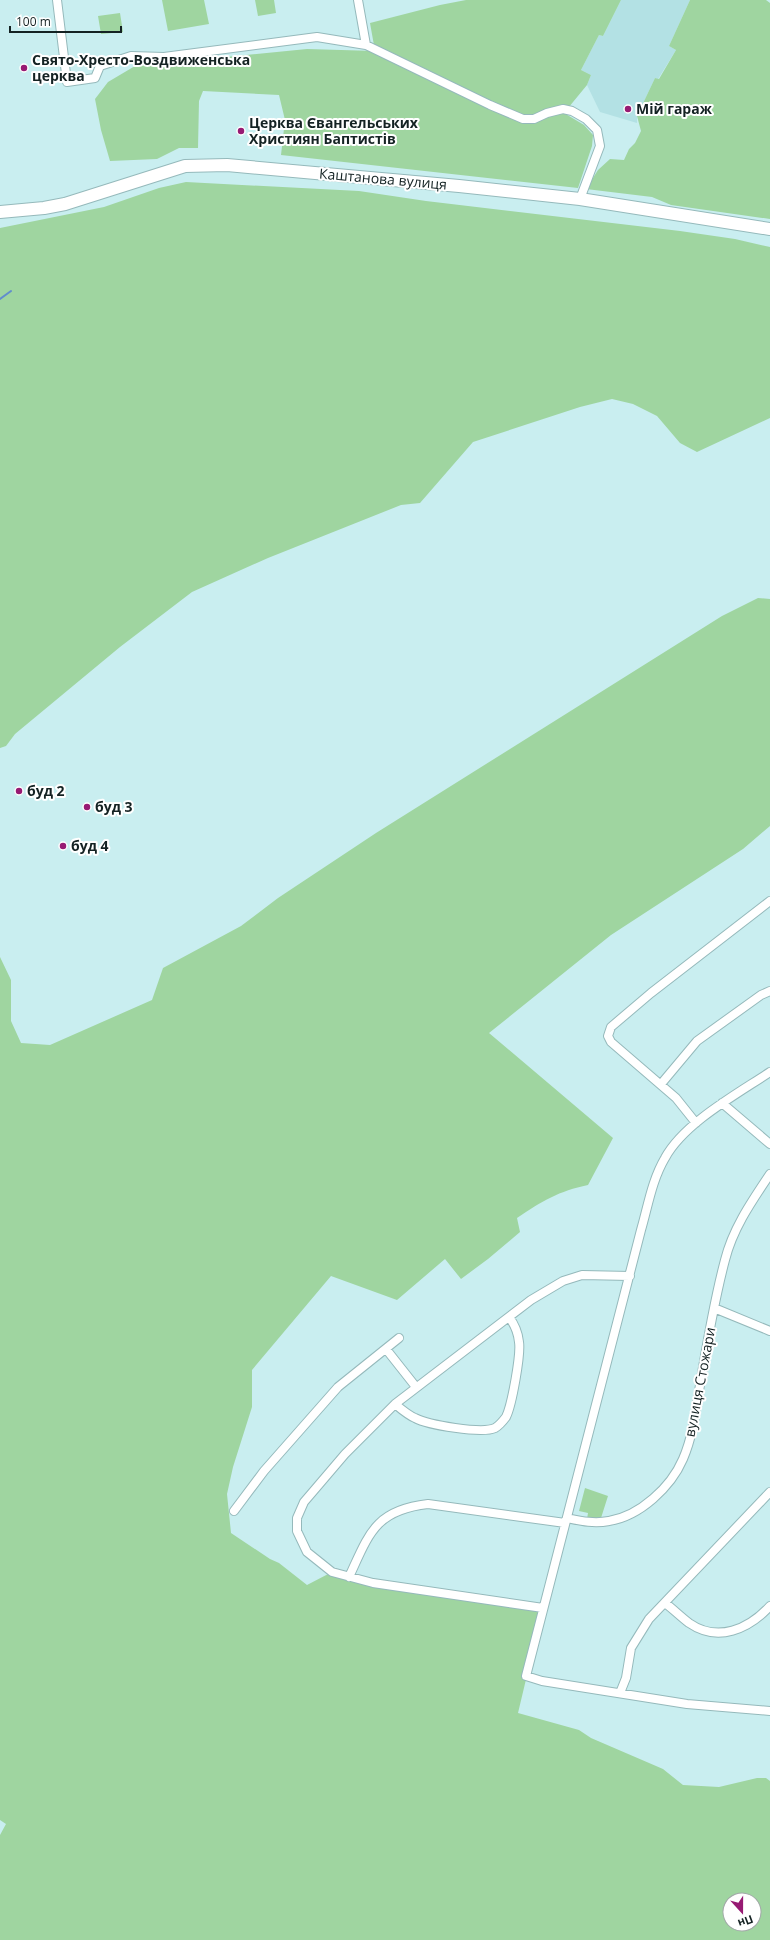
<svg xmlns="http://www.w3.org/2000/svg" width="770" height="1940" viewBox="0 0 770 1940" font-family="'Open Sans',sans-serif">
  <rect width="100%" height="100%" fill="#c9eef0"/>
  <path fill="#b3e1e4" d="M621,0H690L669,46L676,50L658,79L655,78L637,116V123L600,112L587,85L591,75L581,70L599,35L603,36Z"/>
  <path fill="#9fd5a0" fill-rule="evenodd" d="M162,0H204L209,24L168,31Z
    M255,0H274L276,13L258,16Z
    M466,0H621L603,36L599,35L581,70L591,75L587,85L564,113L584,125L593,135L592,146L578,188L281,155L285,120L279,95L203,91L199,101L198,148H179L157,159L110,161L101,130L95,99L108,82L135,66L307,49L375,51L370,23L440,5Z
    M690,0H766L770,3V219L671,205L652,197L586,189L598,170L610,159L624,160L629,149L635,143L641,131L637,116L655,78L659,79L676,50L669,46Z
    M120,13L123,32L101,34L98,16Z
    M186,182L359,191L426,201L680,231L735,239L770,247V418L697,452L680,443L657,416L633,404L612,399L580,407L473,442L420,503L401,505L268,558L192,592L120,647L15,734L6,746L0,748V228L104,207L159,188Z
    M758,598L770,599V826L743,849L611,935L489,1033L613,1138L588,1185C559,1191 542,1201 517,1218L520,1232L488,1259L461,1279L445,1259L397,1300L331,1276L252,1370V1407L233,1467L227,1494L231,1533L270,1559L279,1563L307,1585L332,1572L349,1577L543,1608L518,1713L579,1730L591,1738L663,1769L683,1785L719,1787L757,1778H766L770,1781V1940H0V1835L6,1824L0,1820V957L11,980V1021L21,1043L50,1045L152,1000L163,968L241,926L278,898L376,833L722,616ZM730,1900H754V1924H730Z
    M585,1488L608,1496L601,1518L587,1519L588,1513L579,1511Z"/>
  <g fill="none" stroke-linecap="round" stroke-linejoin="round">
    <path stroke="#618dcd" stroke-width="2" d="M0,299L11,291"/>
    <defs>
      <path id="minor" d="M57,0L67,82L95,78L100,66L131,56L164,57L317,37L366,45L490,105L523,119H534L547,113L563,109L572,111L586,119L597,130L600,146L580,199
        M358,0L366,45
        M770,1072C737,1094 684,1123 665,1158C652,1180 648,1206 641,1230L526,1676L542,1681L687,1704L770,1711
        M661,1084L697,1041L761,995L770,991
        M722,1103L770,1144
        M696,1123L676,1098L611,1042L608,1036L611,1027L651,993L770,901
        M714,1308L770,1331
        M386,1349L416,1387
        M395,1404C401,1409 408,1415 415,1418C428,1425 482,1434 495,1428C500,1425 503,1421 506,1417C512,1405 521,1354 519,1342C518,1332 515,1325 509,1317
        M234,1511L264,1471L338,1387L399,1338
        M567,1518C581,1521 594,1524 609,1521C640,1516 671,1487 683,1459C693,1436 696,1410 700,1385C707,1343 714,1301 725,1260C733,1228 752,1201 770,1174
        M349,1577C369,1534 375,1510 428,1504L565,1523
        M665,1603C673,1609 681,1617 689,1623C718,1643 749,1629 770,1606
        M543,1608L373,1583L332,1572L307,1552L297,1531V1518L304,1502L316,1488L345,1454L395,1404L531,1300L563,1281L582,1275L630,1276
        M620,1693L626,1678L631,1648L649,1619L770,1492"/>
      <path id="secondary" d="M0,212L44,208L65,204L185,166L227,165L459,186L580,199L770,229"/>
    </defs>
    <use href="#minor" stroke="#95b9bb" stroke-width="10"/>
    <use href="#secondary" stroke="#95b9bb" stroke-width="14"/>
    <use href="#minor" stroke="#fff" stroke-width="8"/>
    <use href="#secondary" stroke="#fff" stroke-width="12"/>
  </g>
  <g fill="#971a73" stroke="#fff" stroke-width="1.5">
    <circle cx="24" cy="68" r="4"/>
    <circle cx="628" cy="109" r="4"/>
    <circle cx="241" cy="131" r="4"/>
    <circle cx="19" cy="791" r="4"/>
    <circle cx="87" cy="807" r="4"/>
    <circle cx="63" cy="846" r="4"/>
  </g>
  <g text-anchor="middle" stroke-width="4" stroke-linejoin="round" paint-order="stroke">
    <g font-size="14" font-weight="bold" fill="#142223" stroke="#fff" text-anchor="start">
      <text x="32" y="65">Свято-Хресто-Воздвиженська<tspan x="32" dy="16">церква</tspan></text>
      <text x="636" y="114">Мій гараж</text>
      <text x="249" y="128">Церква Євангельських<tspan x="249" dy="16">Християн Баптистів</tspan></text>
      <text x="27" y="796">буд 2</text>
      <text x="95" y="812">буд 3</text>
      <text x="71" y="851">буд 4</text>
    </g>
    <g font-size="14" fill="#142223" stroke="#fff">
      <text transform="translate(383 179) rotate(5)" y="5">Каштанова вулиця</text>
      <text transform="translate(700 1382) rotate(-79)" y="5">вулиця Стожари</text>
    </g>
  </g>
  <g transform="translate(742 1912) rotate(159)"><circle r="19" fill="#ffffff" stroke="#a1a7a7"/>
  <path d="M0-3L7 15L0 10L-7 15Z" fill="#971a73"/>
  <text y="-6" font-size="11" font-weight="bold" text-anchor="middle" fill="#142223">Пн</text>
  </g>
  <path d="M10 26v6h111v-6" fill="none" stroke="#142223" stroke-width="2"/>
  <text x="16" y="26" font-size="12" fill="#142223" stroke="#ffffff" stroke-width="3" paint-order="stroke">100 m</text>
</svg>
